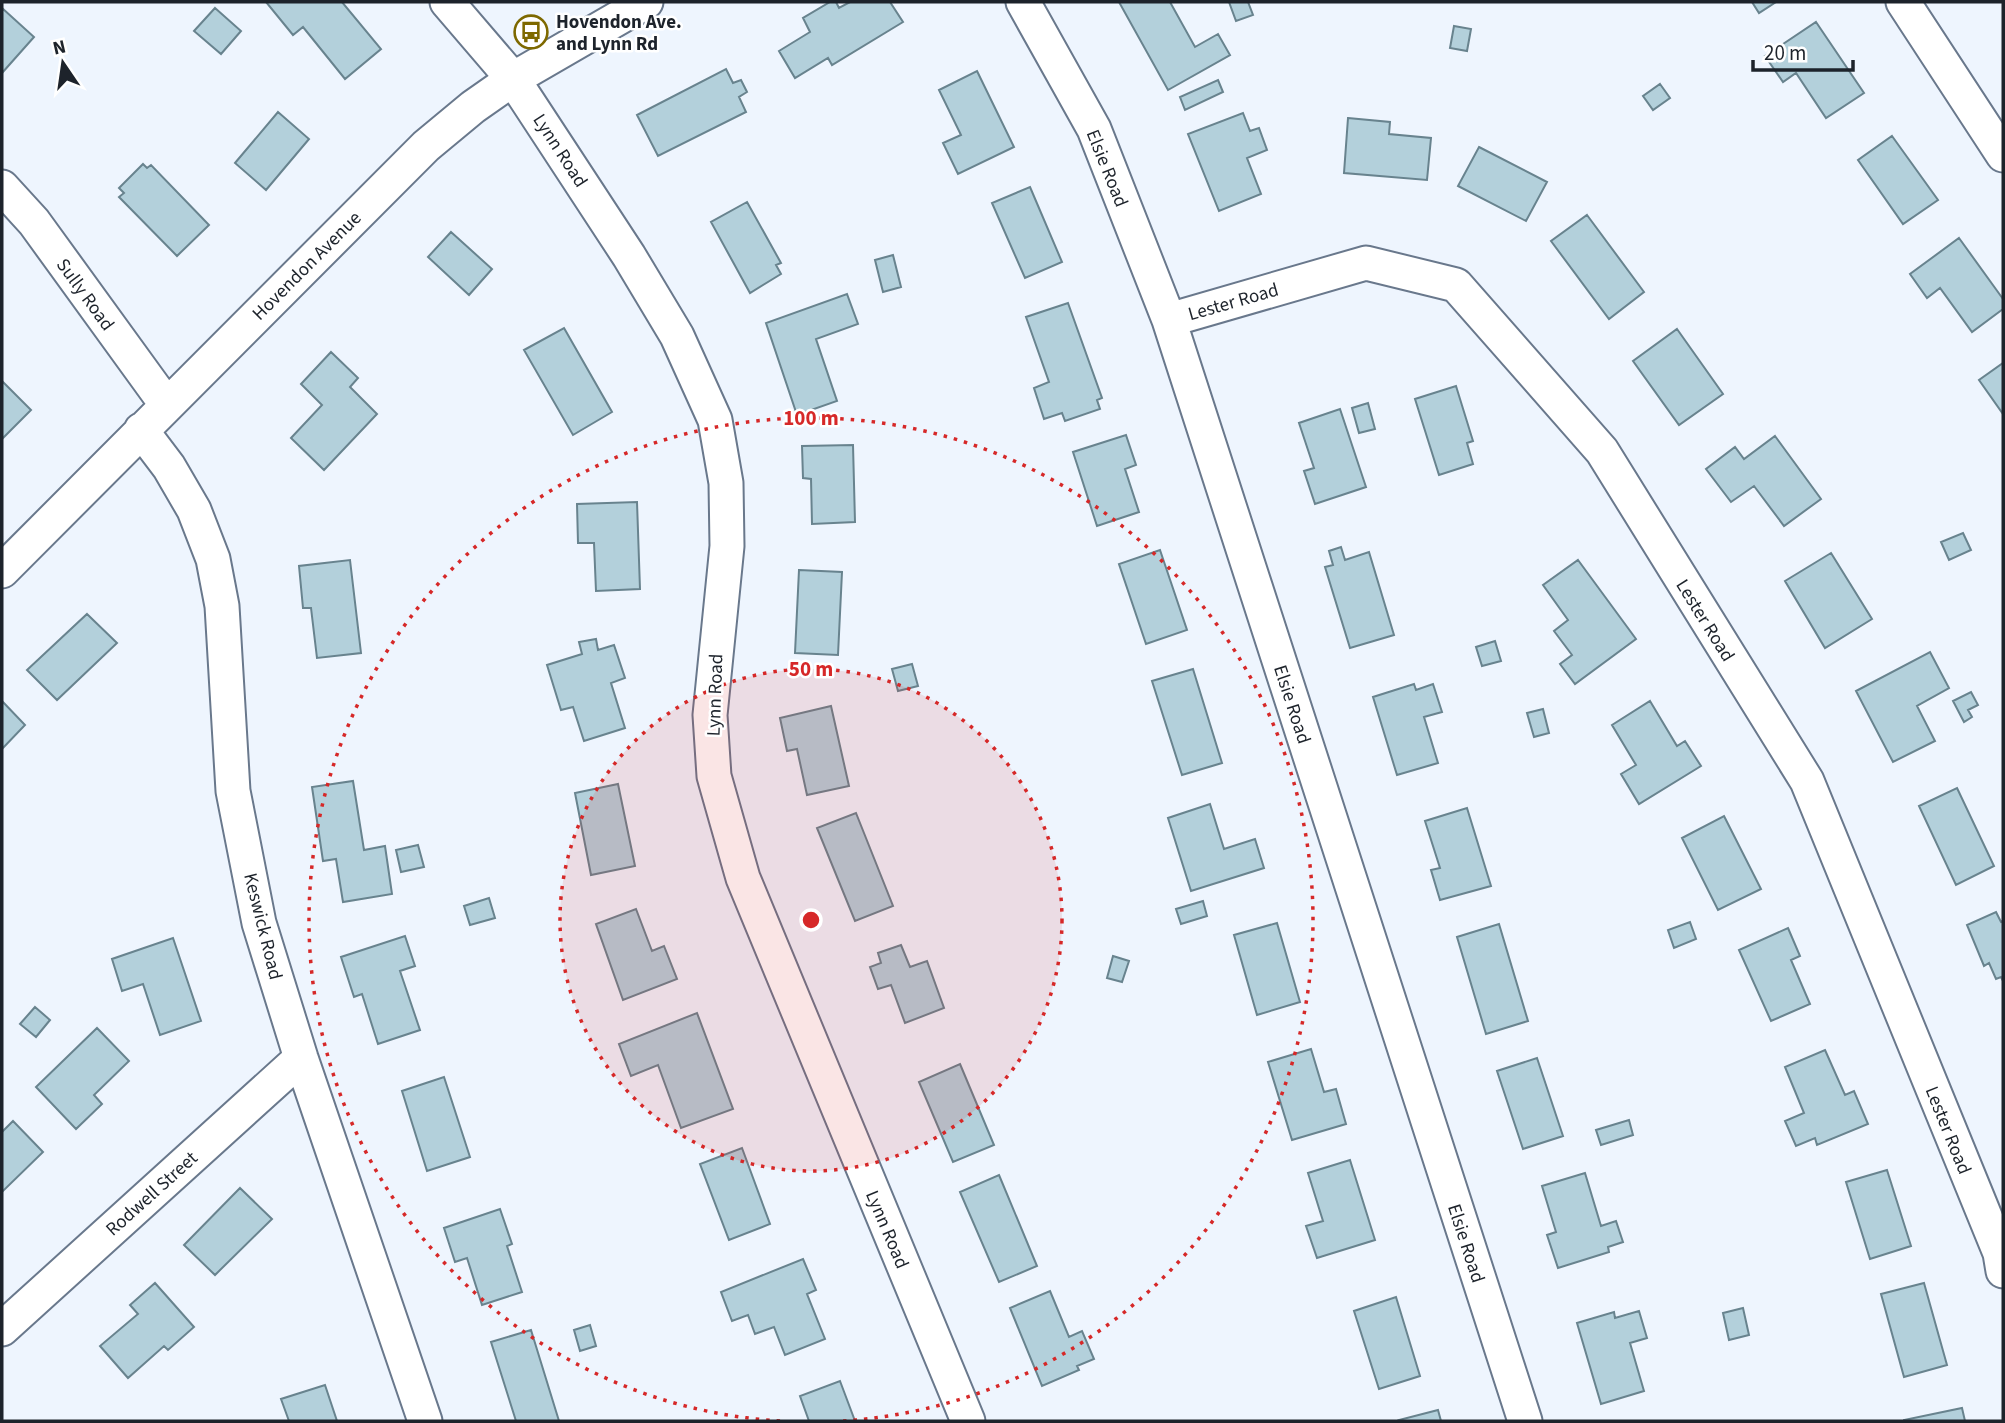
<svg xmlns="http://www.w3.org/2000/svg" width="2005" height="1423" viewBox="0 0 2005 1423" font-family="'Source Sans 3',sans-serif">
  <rect width="100%" height="100%" fill="#eef5fe"/>
  <path fill="#b3d0db" stroke="#68838e" stroke-width="2" d="M266,2H342L381,49L345,79L303,27L293,35Z
    M830,2H836L839,8L850,2H890L903,22L832,65L828,58L795,78L779,51L810,32L803,18Z
    M1119,2H1170L1195,47L1218,34L1230,55L1168,90Z
    M1229,2H1248L1253,15L1236,21Z
    M1752,2H1776L1759,13Z
    M2,8L34,37L2,73Z
    M215,8L241,31L221,54L194,31Z
    M1816,22L1864,93L1826,118L1796,73L1783,82L1765,56Z
    M1454,26L1471,29L1467,51L1450,48Z
    M726,69L733,83L741,80L747,92L739,97L746,112L658,156L637,115Z
    M977,71L1014,147L958,174L943,143L961,135L939,90Z
    M1218,80L1223,92L1185,110L1180,97Z
    M1660,84L1670,98L1653,110L1643,96Z
    M278,112L309,139L266,190L235,163Z
    M1243,113L1250,131L1259,128L1267,150L1247,158L1261,194L1219,211L1188,134Z
    M1348,118L1390,122L1389,134L1431,138L1427,180L1344,173Z
    M1892,136L1938,200L1903,224L1858,160Z
    M1479,147L1547,182L1526,221L1458,186Z
    M143,164L147,168L151,165L209,225L177,256L119,197L124,193L119,188Z
    M1030,187L1062,262L1025,278L992,203Z
    M747,202L781,263L776,265L781,274L750,293L711,222Z
    M1587,215L1644,292L1609,319L1551,241Z
    M451,232L492,269L469,295L428,257Z
    M1959,238L2003,299V309L1972,332L1940,288L1927,298L1910,274Z
    M893,255L901,287L883,292L875,260Z
    M847,294L858,324L816,339L837,401L797,415L766,323Z
    M1068,303L1102,398L1097,400L1100,409L1065,421L1062,413L1044,419L1034,388L1049,382L1026,317Z
    M564,328L612,412L573,435L524,350Z
    M1677,329L1723,394L1679,425L1633,361Z
    M331,352L358,378L350,387L377,414L324,470L291,438L322,405L301,384Z
    M2003,363V414L1979,380Z
    M2,381L31,410L2,439Z
    M1456,386L1473,441L1467,443L1473,464L1439,475L1415,399Z
    M1368,403L1375,429L1359,433L1352,408Z
    M1340,409L1366,487L1315,504L1304,471L1314,468L1299,423Z
    M1126,435L1136,465L1125,469L1139,512L1097,526L1073,452Z
    M1775,436L1821,499L1784,526L1754,486L1731,502L1706,469L1735,447L1744,459Z
    M853,445L855,522L812,524L811,479L803,478L802,446Z
    M637,502L640,589L596,591L594,543H578L577,504Z
    M1963,533L1971,550L1949,560L1941,542Z
    M1341,547L1345,560L1369,552L1394,635L1350,648L1325,567L1333,565L1329,551Z
    M1160,550L1187,630L1146,644L1119,564Z
    M1831,553L1872,619L1825,648L1785,581Z
    M350,560L361,653L317,658L311,608H303L299,566Z
    M1578,560L1636,639L1575,684L1560,664L1572,655L1554,631L1568,620L1543,585Z
    M799,570L842,572L838,655L795,653Z
    M87,614L117,643L57,700L27,670Z
    M596,639L598,650L614,645L625,678L611,683L625,728L584,741L573,707L561,710L547,665L582,654L579,642Z
    M1495,641L1501,661L1482,666L1476,647Z
    M1930,652L1949,688L1917,706L1935,741L1893,762L1856,691Z
    M912,664L918,686L898,691L892,669Z
    M1193,669L1222,763L1182,775L1152,681Z
    M1414,684L1416,690L1433,684L1442,712L1424,717L1438,763L1397,775L1373,697Z
    M1971,692L1978,705L1968,710L1972,717L1964,722L1953,701Z
    M2,701L25,725L2,749Z
    M1650,701L1677,746L1685,741L1701,766L1639,804L1621,774L1636,765L1612,725Z
    M831,706L849,786L807,795L797,749L787,751L780,718Z
    M1543,709L1549,733L1534,737L1527,713Z
    M353,781L364,850L385,846L392,894L343,902L336,859L323,861L312,787Z
    M618,784L635,866L591,875L575,793Z
    M1957,788L1994,866L1956,885L1919,806Z
    M1210,804L1224,849L1255,839L1264,868L1191,891L1168,818Z
    M1467,808L1491,886L1440,900L1431,870L1440,868L1425,821Z
    M856,813L893,906L855,921L817,828Z
    M1724,816L1761,889L1718,910L1682,838Z
    M418,845L424,867L401,872L396,850Z
    M489,898L495,918L470,925L464,906Z
    M1203,901L1207,916L1181,924L1176,909Z
    M636,909L652,951L664,946L677,979L623,1000L596,924Z
    M1996,912L2001,922L2003,921V981L2001,977L1996,979L1989,963L1984,966L1967,925Z
    M1690,922L1696,939L1674,948L1668,930Z
    M1277,923L1300,1002L1257,1015L1234,935Z
    M1499,924L1528,1021L1486,1034L1457,937Z
    M1788,928L1800,956L1791,960L1810,1004L1771,1021L1739,950Z
    M405,936L415,966L400,971L420,1030L378,1044L362,994L354,997L341,957Z
    M173,938L201,1021L160,1035L143,984L122,991L112,959Z
    M901,945L910,967L927,961L944,1008L905,1023L891,985L878,989L870,967L881,963L878,953Z
    M1113,956L1129,961L1122,982L1107,978Z
    M35,1007L50,1020L36,1037L20,1024Z
    M697,1013L733,1109L681,1128L658,1065L631,1076L619,1044Z
    M97,1028L129,1061L94,1095L102,1104L76,1129L36,1087Z
    M1311,1049L1324,1092L1336,1089L1346,1124L1292,1140L1268,1062Z
    M1825,1050L1845,1095L1854,1091L1868,1124L1817,1145L1815,1138L1796,1146L1785,1121L1804,1113L1785,1067Z
    M1537,1058L1563,1136L1523,1149L1497,1071Z
    M960,1064L994,1145L953,1162L919,1082Z
    M444,1077L470,1157L427,1171L402,1091Z
    M1629,1120L1633,1135L1601,1145L1596,1130Z
    M13,1121L43,1152L2,1192V1132Z
    M742,1148L770,1224L729,1240L700,1164Z
    M1350,1160L1375,1240L1317,1258L1306,1226L1323,1221L1308,1173Z
    M1887,1170L1911,1246L1870,1259L1846,1182Z
    M1585,1173L1601,1226L1616,1221L1623,1242L1608,1247L1609,1252L1558,1268L1547,1235L1556,1232L1542,1186Z
    M999,1175L1037,1266L999,1282L960,1192Z
    M240,1188L272,1219L215,1275L184,1245Z
    M500,1209L512,1244L507,1246L522,1292L482,1305L467,1258L455,1262L444,1228Z
    M803,1259L816,1290L807,1294L825,1339L785,1355L774,1327L755,1334L748,1315L732,1321L721,1292Z
    M155,1283L194,1327L168,1350L164,1346L128,1378L100,1346L138,1314L130,1305Z
    M1924,1283L1947,1365L1904,1377L1881,1294Z
    M1050,1291L1069,1337L1082,1331L1094,1359L1077,1366L1079,1370L1042,1386L1010,1308Z
    M1396,1297L1420,1376L1379,1389L1354,1311Z
    M1743,1308L1749,1335L1729,1340L1723,1313Z
    M1639,1311L1647,1338L1630,1343L1644,1391L1601,1404L1577,1323L1614,1312L1615,1318Z
    M590,1325L596,1346L580,1351L574,1330Z
    M531,1330L559,1421H516L491,1342Z
    M840,1381L855,1421H809L800,1396Z
    M325,1385L337,1421H289L281,1399Z
    M1962,1408L1965,1421H1904V1420Z
    M1438,1410L1441,1421H1400L1399,1420Z"/>
  <g fill="none" stroke-linecap="round" stroke-linejoin="round">
    <defs>
      <path id="minor" d="M447,2L513,79L629,256L677,336L715,420L726,483L727,546L710,715L714,776L743,878L968,1421
        M1023,2L1094,129L1169,320L1525,1421
        M1903,2L2003,155
        M2,187L34,222L166,404
        M1169,320L1366,263L1456,285L1602,451L1807,781L2000,1253L2003,1271
        M141,430L169,467L194,510L213,559L222,606L233,791L259,923L301,1058L425,1421
        M2,571L426,146L473,107L513,79L646,2
        M2,1329L301,1058"/>
    </defs>
    <use href="#minor" stroke="#69788c" stroke-width="37"/>
    <use href="#minor" stroke="#fff" stroke-width="33"/>
  </g>
  <circle cx="811" cy="920" r="251" fill="#d62828" fill-opacity=".12"/>
  <g fill="none" stroke="#d62828" stroke-width="3.5" stroke-dasharray="3.5 7">
    <circle cx="811" cy="920" r="251"/>
    <path d="M780 1421A502 502 0 1 1 842 1421"/>
  </g>
  <defs>
    <symbol id="bus-ring" viewBox="-11 -11 22 22"><circle r="9.5" fill="#fff" stroke="#7e6900" stroke-width="1.5"/><path d="M-5-6H5V4H4V6H2V4H-2V6H-4V4H-5ZM-3.5-4V0h7V-4ZM-3.5 1.2v1.5H-2V1.2ZM2 1.2v1.5H3.5V1.2Z" fill="#7e6900"/></symbol>
  </defs>
  <g fill-rule="evenodd">
    <use href="#bus-ring" x="512" y="13" width="38" height="38"/>
  </g>
  <g text-anchor="middle" stroke-width="5" stroke-linejoin="round" paint-order="stroke">
    <g font-size="19" font-weight="bold" fill="#1d232b" stroke="#fff" text-anchor="start">
      <text x="556" y="28">Hovendon Ave.<tspan x="556" dy="22">and Lynn Rd</tspan></text>
    </g>
    <g font-size="19" fill="#1d232b" stroke="#fff">
      <text transform="translate(561 150) rotate(57)" y="7">Lynn Road</text>
      <text transform="translate(1108 168) rotate(68)" y="7">Elsie Road</text>
      <text transform="translate(306 265) rotate(-45)" y="7">Hovendon Avenue</text>
      <text transform="translate(86 294) rotate(54)" y="7">Sully Road</text>
      <text transform="translate(1233 301) rotate(-16)" y="7">Lester Road</text>
      <text transform="translate(1706 620) rotate(58)" y="7">Lester Road</text>
      <text transform="translate(714 695) rotate(-88)" y="7">Lynn Road</text>
      <text transform="translate(1293 704) rotate(72)" y="7">Elsie Road</text>
      <text transform="translate(264 926) rotate(76)" y="7">Keswick Road</text>
      <text transform="translate(1949 1130) rotate(68)" y="7">Lester Road</text>
      <text transform="translate(151 1193) rotate(-42)" y="7">Rodwell Street</text>
      <text transform="translate(888 1229) rotate(67)" y="7">Lynn Road</text>
      <text transform="translate(1467 1243) rotate(72)" y="7">Elsie Road</text>
    </g>
  </g>
  <circle cx="811" cy="920" r="10" fill="#d62828" stroke="#fff" stroke-width="3.5"/>
  <g font-size="21" text-anchor="middle" font-weight="bold" fill="#d62828" stroke="#fff" stroke-width="5" stroke-linejoin="round" paint-order="stroke">
    <text x="811" y="425">100 m</text>
    <text x="811" y="676">50 m</text>
  </g>
  <rect width="2005" height="1423" fill="none" stroke="#1d232b" stroke-width="7"/>
  <g transform="translate(63 63) rotate(347)" stroke="#ffffff" stroke-width="5" paint-order="stroke">
  <path d="M0-5L12 26L0 18L-12 26Z" fill="#1d232b"/>
  <text y="-10" font-size="19" font-weight="bold" text-anchor="middle" fill="#1d232b">N</text>
  </g>
  <path d="M1753 60v10h100v-10" fill="none" stroke="#1d232b" stroke-width="3.5"/>
  <text x="1764" y="60" font-size="21" fill="#1d232b" stroke="#ffffff" stroke-width="5" paint-order="stroke">20 m</text>
</svg>
